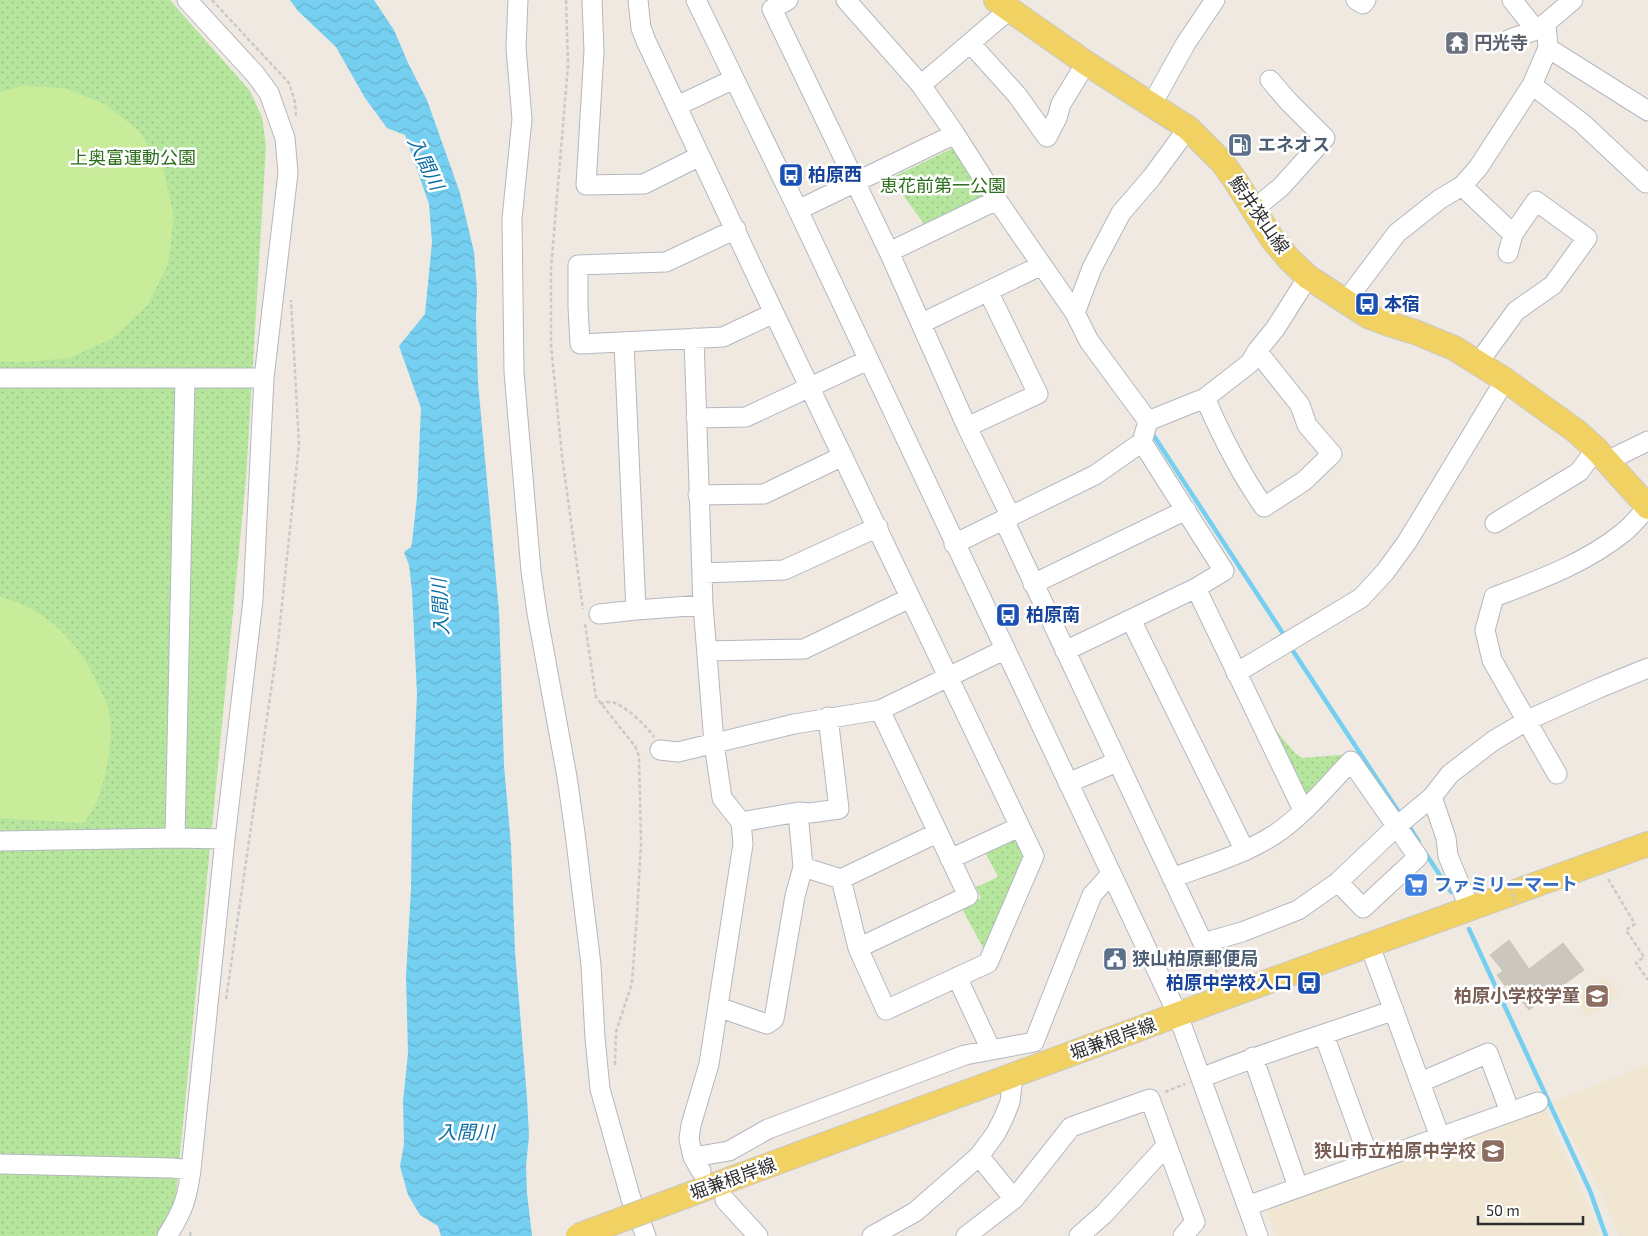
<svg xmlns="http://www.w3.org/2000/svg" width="1648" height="1236" viewBox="0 0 1648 1236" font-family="'Exo 2','Noto Sans JP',sans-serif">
  <defs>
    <pattern id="park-dots" width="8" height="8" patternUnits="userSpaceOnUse" patternTransform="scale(1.25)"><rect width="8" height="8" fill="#b6e59e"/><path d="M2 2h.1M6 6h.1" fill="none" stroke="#9dc588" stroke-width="1.8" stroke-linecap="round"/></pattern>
    <pattern id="water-waves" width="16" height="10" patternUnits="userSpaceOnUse" patternTransform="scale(1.25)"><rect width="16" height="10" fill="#75cff0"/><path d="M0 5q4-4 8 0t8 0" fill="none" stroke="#66b2ce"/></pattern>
  </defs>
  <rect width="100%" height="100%" fill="#efe9e1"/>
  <path fill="#f0e6d1" d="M1606,976L1620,995L1588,1017L1574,998Z
    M1648,1064V1236H1619L1600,1190L1553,1102Z
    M1543,1106L1584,1195L1599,1236H1276L1266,1208Z"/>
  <path fill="url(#park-dots)" d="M0,0H170L250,91L262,117L266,146L246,479L172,1236H0Z
    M955,147L989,197L926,227L891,178Z
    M1268,721L1295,753L1302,758L1352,754L1308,796L1300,795Z
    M1016,838L1027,858L986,953L961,907L981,898L976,887L998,877L985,852Z"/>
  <path fill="#c9ec9a" d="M22,86L65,88L105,104L139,131L164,171L174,217L168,264L147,306L113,338L70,358L24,362H0V92Z
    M0,597C48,609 81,644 100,689C103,695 106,701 108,707C113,729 110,757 104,779C99,795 95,812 83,823L0,818Z"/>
  <path fill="url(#water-waves)" d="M290,0H374L394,30L409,65L427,100L460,193L474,252L477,290L476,318L478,383L499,611L504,765L511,845L515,952L527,1098L529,1136L526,1166L527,1193L532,1236H441L438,1226L420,1215L408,1195L400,1166L404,1144L403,1101L408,1053L406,976L411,889L412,806L417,694L412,591L409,565L404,552L411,547L412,543L417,497L421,408L399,346L425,314L432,242L429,204L405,135L387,128L365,98L336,47L298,11Z"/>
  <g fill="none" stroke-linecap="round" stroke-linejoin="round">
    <path stroke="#75cff0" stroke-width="4.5" d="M1152,433L1282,632
      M1293,651L1402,817
      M1407,823L1419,842
      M1424,851L1451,892
      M1469,929L1590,1191L1606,1236"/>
  </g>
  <path fill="#cbc7bf" stroke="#cbc5ba" d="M1509,940L1529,969L1563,943L1584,970L1529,1010L1508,984L1505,986L1497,975L1503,971L1490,955Z"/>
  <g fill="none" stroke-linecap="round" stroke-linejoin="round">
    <defs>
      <path id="minor" d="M518,0L516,48L522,119L512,219L514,372L531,571L537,613L567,777L575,833L591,965L595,1038L600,1089L631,1199L646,1236
        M592,0L594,51L586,185L644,184L700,156
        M638,0L641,28L646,41L774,313L1034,856L988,963L886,1010L858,948L841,879
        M696,0L798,210L1178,1015L1258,1236
        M788,0L772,9L889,252L967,427L1011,517
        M846,0L921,85L955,134L997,200L1075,313
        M1356,0L1363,4L1366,0
        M1512,0L1536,30
        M1510,39L1536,30L1546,23
        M970,43L1017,95L1047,137L1057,118L1061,104L1086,63
        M1548,48L1648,111
        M921,85L1010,9
        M1532,85L1582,123L1646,183
        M1152,104L1186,43L1215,0
        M677,106L734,79
        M1462,186L1513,234
        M798,210L955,134
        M1253,210L1281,187L1325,138L1288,101L1270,80
        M736,229L666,262L578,265V307L580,344L723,337L774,313
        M889,252L997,200
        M1345,302L1397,233L1440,199L1462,186L1478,168L1532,85L1548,48L1546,23L1573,0
        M922,323L1042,265
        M694,338L703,605L714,743L722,798L741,822L743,844L709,1064L691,1125L689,1139L693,1157L701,1171
        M624,343L636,610
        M1478,363L1516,311L1553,285L1587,238L1536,201L1513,234L1508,253
        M0,378H264
        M1205,398C1222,437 1240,473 1264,507L1304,481L1332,454L1307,425L1300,405L1257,351
        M696,418L746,417L868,360
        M1148,421L1089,341L1075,313L1092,268L1121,213L1152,177L1188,128
        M967,427L1038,394L988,291
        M1607,461L1648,441
        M698,495L764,494L843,456
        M1004,520L1203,943L1242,932L1298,910L1338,882L1397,826L1432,797L1450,774L1493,741L1528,720L1599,688L1648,668
        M1495,523L1579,472L1596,449
        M954,544L1095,475L1142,442L1148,421L1205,398L1250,363L1257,351L1275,329L1308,277
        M702,573L784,570L878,527
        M1033,584L1186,510
        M1196,588L1303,810
        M599,614L636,610L703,605
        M1131,620L1245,851
        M707,651L804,649L910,598
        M1065,651L1196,588L1224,571L1142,442
        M1236,673L1361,598L1385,572L1407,542L1505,380
        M660,750L678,752L794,724L880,710L1004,650
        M1557,774L1492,660L1485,630L1494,597C1539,580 1586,563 1624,532C1633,525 1640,515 1648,507
        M1068,783L1117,762
        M1432,797L1446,838L1448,856L1470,909
        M798,812L810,813L839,809L828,717
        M741,822L798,812L803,867L841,879L937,833
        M175,838L185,378
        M0,841L175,838L225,839
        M950,859L1019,827
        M1172,878C1207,865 1242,855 1274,835C1303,816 1327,786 1351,761L1418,857L1363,908L1338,882
        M1370,946L1440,1137
        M858,948L968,896L880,710
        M957,977L991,1050
        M718,1007L767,1024L774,1019L795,896L803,867
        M1324,1035L1370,1161
        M1253,1057L1298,1187
        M1201,1078C1265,1052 1330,1033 1394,1010
        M1421,1082L1488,1053L1510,1112
        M979,1156L1014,1199
        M693,1157L729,1151L768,1129L965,1055L1034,1042L1092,895L1111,874
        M0,1164L172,1168L191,1170
        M725,1200L758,1236
        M1247,1206L1538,1102
        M167,1236C183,1211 187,1199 191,1170L225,839L253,600L264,378L288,173L285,138L269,93L255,74L187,0
        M872,1236L915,1212L979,1156L996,1133L1004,1117L1010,1102L1013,1076
        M966,1236L1014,1199L1071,1127L1150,1099L1195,1222L1183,1236
        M1079,1236L1104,1214L1167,1145"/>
      <path id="major" d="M996,0L1086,63L1188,128L1222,162L1235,180L1273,240L1289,259L1308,277L1368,316L1389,324L1415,332L1454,348L1505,380L1576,431L1596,449L1648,507
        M685,1196L1228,996L1648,844"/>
    </defs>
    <use href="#minor" stroke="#b4b7c1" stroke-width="21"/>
    <use href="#major" stroke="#c9c9c9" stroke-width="26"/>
    <path stroke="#c9c9c9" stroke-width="2.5" stroke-dasharray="4 2.5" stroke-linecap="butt" d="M212,0L289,83L295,102L296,117
      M566,0L568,65L551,269V345L562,456L583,609
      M585,624L596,697L630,740L635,746L639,756L641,843L637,914L632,983L616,1032L615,1065
      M600,704C604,702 610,701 615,703C626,707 648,727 654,737
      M1608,879L1635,924L1626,930L1644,957L1636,963L1648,980
      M1210,957L1220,979
      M226,999L278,642L299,444L291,300
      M1165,1092L1185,1084
      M190,1236L191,1230"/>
    <use href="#minor" stroke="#fff" stroke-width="19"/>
    <use href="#major" stroke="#f2d163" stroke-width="24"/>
    <defs>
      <path id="major-bridge" d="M578,1236L685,1196"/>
    </defs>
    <use href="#major-bridge" stroke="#c9c9c9" stroke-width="26" stroke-linecap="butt"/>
    <path stroke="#c9c9c9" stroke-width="2.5" stroke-dasharray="4 2.5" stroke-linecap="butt" d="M1508,881L1516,905"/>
    <use href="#major-bridge" stroke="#f2d163" stroke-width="24"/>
  </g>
  <defs>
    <symbol id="temple-square" viewBox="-11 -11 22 22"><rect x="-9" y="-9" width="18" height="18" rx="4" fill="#6b7280" stroke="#fff"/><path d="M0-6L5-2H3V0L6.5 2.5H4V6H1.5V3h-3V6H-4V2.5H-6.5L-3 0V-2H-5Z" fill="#fff"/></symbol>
    <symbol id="fuel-square" viewBox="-11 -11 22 22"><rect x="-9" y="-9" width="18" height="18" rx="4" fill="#5c6f8a" stroke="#fff"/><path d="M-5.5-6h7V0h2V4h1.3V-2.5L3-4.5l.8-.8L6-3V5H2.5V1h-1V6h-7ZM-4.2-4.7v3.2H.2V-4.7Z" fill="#fff"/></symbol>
    <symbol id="bus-square" viewBox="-11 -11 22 22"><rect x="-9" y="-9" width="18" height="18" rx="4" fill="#1a4fb4" stroke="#fff"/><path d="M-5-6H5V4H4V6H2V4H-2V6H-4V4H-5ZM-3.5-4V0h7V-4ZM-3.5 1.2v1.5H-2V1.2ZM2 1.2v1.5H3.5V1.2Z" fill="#fff"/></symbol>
    <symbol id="supermarket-square" viewBox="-11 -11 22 22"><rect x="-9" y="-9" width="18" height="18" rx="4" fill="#3f7fe0" stroke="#fff"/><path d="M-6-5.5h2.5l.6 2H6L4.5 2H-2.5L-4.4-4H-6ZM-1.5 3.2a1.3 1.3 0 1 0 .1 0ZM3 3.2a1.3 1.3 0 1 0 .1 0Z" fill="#fff"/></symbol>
    <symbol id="civic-square" viewBox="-11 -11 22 22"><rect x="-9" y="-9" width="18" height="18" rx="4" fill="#5c6f8a" stroke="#fff"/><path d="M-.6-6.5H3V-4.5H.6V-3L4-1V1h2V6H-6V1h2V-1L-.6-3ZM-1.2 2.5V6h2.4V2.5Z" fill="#fff"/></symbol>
    <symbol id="school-square" viewBox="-11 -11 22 22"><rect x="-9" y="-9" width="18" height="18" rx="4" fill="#8d6e63" stroke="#fff"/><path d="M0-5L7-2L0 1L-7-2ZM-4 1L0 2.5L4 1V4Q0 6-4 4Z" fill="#fff"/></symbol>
  </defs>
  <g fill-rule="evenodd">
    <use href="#temple-square" x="1443" y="29" width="28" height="28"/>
    <use href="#fuel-square" x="1226" y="131" width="28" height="28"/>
    <use href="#bus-square" x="777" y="161" width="28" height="28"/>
    <use href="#bus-square" x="1353" y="290" width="28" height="28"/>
    <use href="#bus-square" x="994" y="601" width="28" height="28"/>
    <use href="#supermarket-square" x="1402" y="871" width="28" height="28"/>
    <use href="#civic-square" x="1101" y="945" width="28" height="28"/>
    <use href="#bus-square" x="1295" y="969" width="28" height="28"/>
    <use href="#school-square" x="1583" y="982" width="28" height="28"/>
    <use href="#school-square" x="1479" y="1137" width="28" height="28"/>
  </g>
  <g text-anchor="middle" stroke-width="5" stroke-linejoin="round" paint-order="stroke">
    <g font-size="18" font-weight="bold" fill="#5b616d" stroke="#fff" text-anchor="start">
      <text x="1474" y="49">円光寺</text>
    </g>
    <g font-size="18" font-weight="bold" fill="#4e5e75" stroke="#fff" text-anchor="start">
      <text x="1258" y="151">エネオス</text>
      <text x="1132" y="965">狭山柏原郵便局</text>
    </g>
    <g font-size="18" fill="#2c6e1b" stroke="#fff">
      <text x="133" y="164">上奥富運動公園</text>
      <text x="943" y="192">恵花前第一公園</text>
    </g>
    <g font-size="18" font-weight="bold" fill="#164399" stroke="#fff" text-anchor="start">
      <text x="808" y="181">柏原西</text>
      <text x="1384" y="310">本宿</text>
      <text x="1026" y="621">柏原南</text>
      <text x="1292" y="989" text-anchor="end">柏原中学校入口</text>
    </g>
    <g font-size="18" fill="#2e2e2e" stroke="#fff">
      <text transform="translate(1259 215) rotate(55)" y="6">鯨井狭山線</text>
      <text transform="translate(1113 1039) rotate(-20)" y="6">堀兼根岸線</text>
      <text transform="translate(733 1179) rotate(-20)" y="6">堀兼根岸線</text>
    </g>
    <g font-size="18" font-weight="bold" fill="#366cbe" stroke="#fff" text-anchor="start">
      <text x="1434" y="891">ファミリーマート</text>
    </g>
    <g font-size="18" font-weight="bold" fill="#785e54" stroke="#fff" text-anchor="end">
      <text x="1580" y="1002">柏原小学校学童</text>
      <text x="1476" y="1157">狭山市立柏原中学校</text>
    </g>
    <g font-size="19" font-style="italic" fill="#0d6fa3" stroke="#fff">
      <text transform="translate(426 163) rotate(64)" y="7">入間川</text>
      <text transform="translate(440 607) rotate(-93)" y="7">入間川</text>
      <text x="466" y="1139">入間川</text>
    </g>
  </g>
  <path d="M1478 1216v8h105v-8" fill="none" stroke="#2e2e2e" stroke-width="2.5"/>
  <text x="1486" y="1216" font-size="15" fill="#2e2e2e" stroke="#ffffff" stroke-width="4" paint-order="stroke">50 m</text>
</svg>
